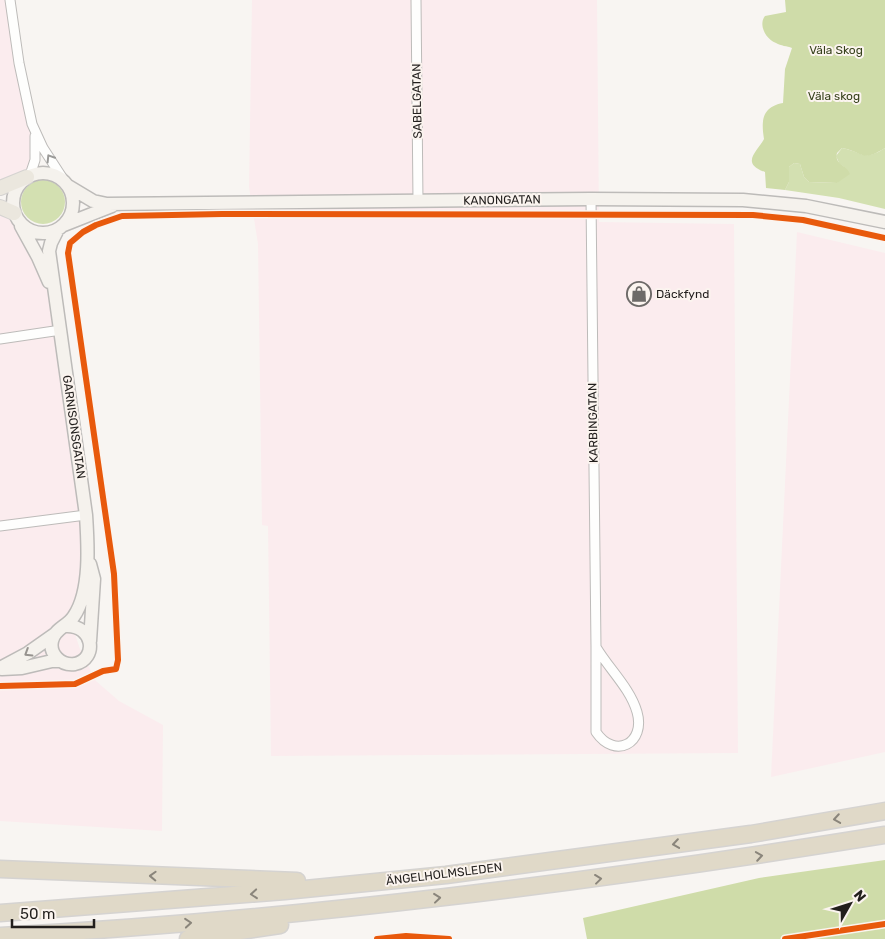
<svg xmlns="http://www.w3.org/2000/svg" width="885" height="939" viewBox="0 0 885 939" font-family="Rubik,sans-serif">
  <rect width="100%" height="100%" fill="#f8f5f2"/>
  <path fill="#fbecee" d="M0,0H7L32,133V159L29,168L25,173L0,185Z
    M252,0H597L599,222L734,224L738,753L271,756L268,526L262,525L258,244L249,187Z
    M0,211L15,221L28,240L53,300L83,519L86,575L75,634L80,649L96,681L119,701L163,725L162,831L0,821Z
    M797,232L885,253V752L771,777Z"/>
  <path fill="#d3e0b1" d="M842,148C863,152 863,162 885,148V209L839,198L785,190L789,182V167L794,163L800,164L804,177L809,182L837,183L844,167L839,163L836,156Z
    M21 202a22 22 0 1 1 44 0a22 22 0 1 1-44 0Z"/>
  <path fill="#cfdca9" d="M785,0H885V148C861,163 864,152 842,148L837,153C834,165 847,165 850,174L837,183L809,182L804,177L800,164L794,163L789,167V182L785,190L766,188L765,172C740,163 757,152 764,139C761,120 762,107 783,103L785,69L792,48C787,46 781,46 776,43C766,39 758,25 765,16L786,12Z
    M885,860V939H587L583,918L759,878Z"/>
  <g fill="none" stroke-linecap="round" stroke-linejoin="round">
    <defs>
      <path id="street" d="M10,0L19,63L32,124L43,148L65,182
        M416,0L418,201
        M30,175L35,160V136
        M591,199L596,647C609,669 630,688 637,712C646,743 615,760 596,732V647
        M0,339L61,330
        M0,526L86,515"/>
      <path id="secondary" d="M13 203a30 30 0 1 1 60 0a30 30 0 1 1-60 0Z
        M68,186L93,201L107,204L591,199L743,200L806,206L885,222
        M64,225L112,206
        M21,226L38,257L49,282
        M58,229L51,243L49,251L86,515C88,545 91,591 74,616C68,626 54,629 52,641C49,654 61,666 75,664C98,659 94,625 66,626
        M90,641L94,579L90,564
        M0,668L28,653L55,634
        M2,669L22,668L52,661H60"/>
      <path id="primary" d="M0,188L27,177
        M0,207L14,213"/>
      <path id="highway" d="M0,869L297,881
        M0,913L285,891L446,875L751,834L885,811
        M0,936C297,920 592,882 885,835
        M188,939L280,925"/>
    </defs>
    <use href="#street" stroke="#bdbbb9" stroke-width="11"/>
    <use href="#secondary" stroke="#bdbbb9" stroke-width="15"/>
    <use href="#primary" stroke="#d5d3d1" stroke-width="16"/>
    <use href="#highway" stroke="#d5d3d1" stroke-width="19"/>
    <use href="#street" stroke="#fefefd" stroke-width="9"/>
    <use href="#secondary" stroke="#f5f2ed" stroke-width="12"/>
    <use href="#primary" stroke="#ebe7de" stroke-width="14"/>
    <use href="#highway" stroke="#e0d9c8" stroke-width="16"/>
    <defs>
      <path id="cycleway" d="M0,686L75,684L103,671L116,669L118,660L114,574L68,253L70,243L83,232L96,225L122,216L222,214L753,215L803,220L885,238
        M377,939L406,936L449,939
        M785,939L885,924"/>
    </defs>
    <use href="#cycleway" stroke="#fbf4ef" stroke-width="9"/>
    <use href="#cycleway" stroke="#e8590c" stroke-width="6"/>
  </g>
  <defs><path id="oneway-chevron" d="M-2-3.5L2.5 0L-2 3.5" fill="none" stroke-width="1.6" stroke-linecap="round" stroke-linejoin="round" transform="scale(1.25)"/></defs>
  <use stroke="#9b9a98" href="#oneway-chevron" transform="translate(50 158) rotate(-122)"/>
  <use stroke="#96938f" href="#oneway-chevron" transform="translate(28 653) rotate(148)"/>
  <g stroke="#8a857b">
    <use href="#oneway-chevron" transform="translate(837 819) rotate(171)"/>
    <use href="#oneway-chevron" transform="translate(676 844) rotate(172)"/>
    <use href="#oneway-chevron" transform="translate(759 856) rotate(-9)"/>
    <use href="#oneway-chevron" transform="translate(153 876) rotate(-178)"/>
    <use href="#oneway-chevron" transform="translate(598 879) rotate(-7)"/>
    <use href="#oneway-chevron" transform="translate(254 894) rotate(175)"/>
    <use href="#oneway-chevron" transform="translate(437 898) rotate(-6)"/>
    <use href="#oneway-chevron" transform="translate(188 923) rotate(-5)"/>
  </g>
  <defs>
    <symbol id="shop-ring" viewBox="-11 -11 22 22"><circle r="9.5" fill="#fbf4ef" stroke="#6d6a68" stroke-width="1.5"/><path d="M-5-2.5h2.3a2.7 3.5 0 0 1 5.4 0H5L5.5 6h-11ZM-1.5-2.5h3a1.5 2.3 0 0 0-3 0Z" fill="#6d6a68"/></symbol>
  </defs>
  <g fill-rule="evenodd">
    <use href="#shop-ring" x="625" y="280" width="28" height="28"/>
  </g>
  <g text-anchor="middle" stroke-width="4" stroke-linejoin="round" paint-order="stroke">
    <g font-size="12" fill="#36411b" stroke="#fbf4ef">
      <text x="836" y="54">Väla Skog</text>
      <text x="834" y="100">Väla skog</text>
    </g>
    <g font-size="12" fill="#221f1d" stroke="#fbf4ef">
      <text transform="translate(417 101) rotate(-91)" y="4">SABELGATAN</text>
      <text transform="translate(502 200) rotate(-1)" y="4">KANONGATAN</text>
      <text transform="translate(593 423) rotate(-91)" y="4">KARBINGATAN</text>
      <text transform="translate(74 427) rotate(82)" y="4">GARNISONSGATAN</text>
      <text transform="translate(444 874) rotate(-7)" y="4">ÄNGELHOLMSLEDEN</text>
    </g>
    <g font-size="12" fill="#221f1d" stroke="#fbf4ef" text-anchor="start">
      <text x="656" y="298">Däckfynd</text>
    </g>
  </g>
  <g transform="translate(850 904) rotate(51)" stroke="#fbf4ef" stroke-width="4" paint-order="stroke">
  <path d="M0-4L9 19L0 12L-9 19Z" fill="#221f1d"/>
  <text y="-8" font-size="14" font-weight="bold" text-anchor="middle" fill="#221f1d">N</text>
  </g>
  <path d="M12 919v8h82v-8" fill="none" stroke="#221f1d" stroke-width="2.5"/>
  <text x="20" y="919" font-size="15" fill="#221f1d" stroke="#fbf4ef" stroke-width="4" paint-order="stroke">50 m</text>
</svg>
